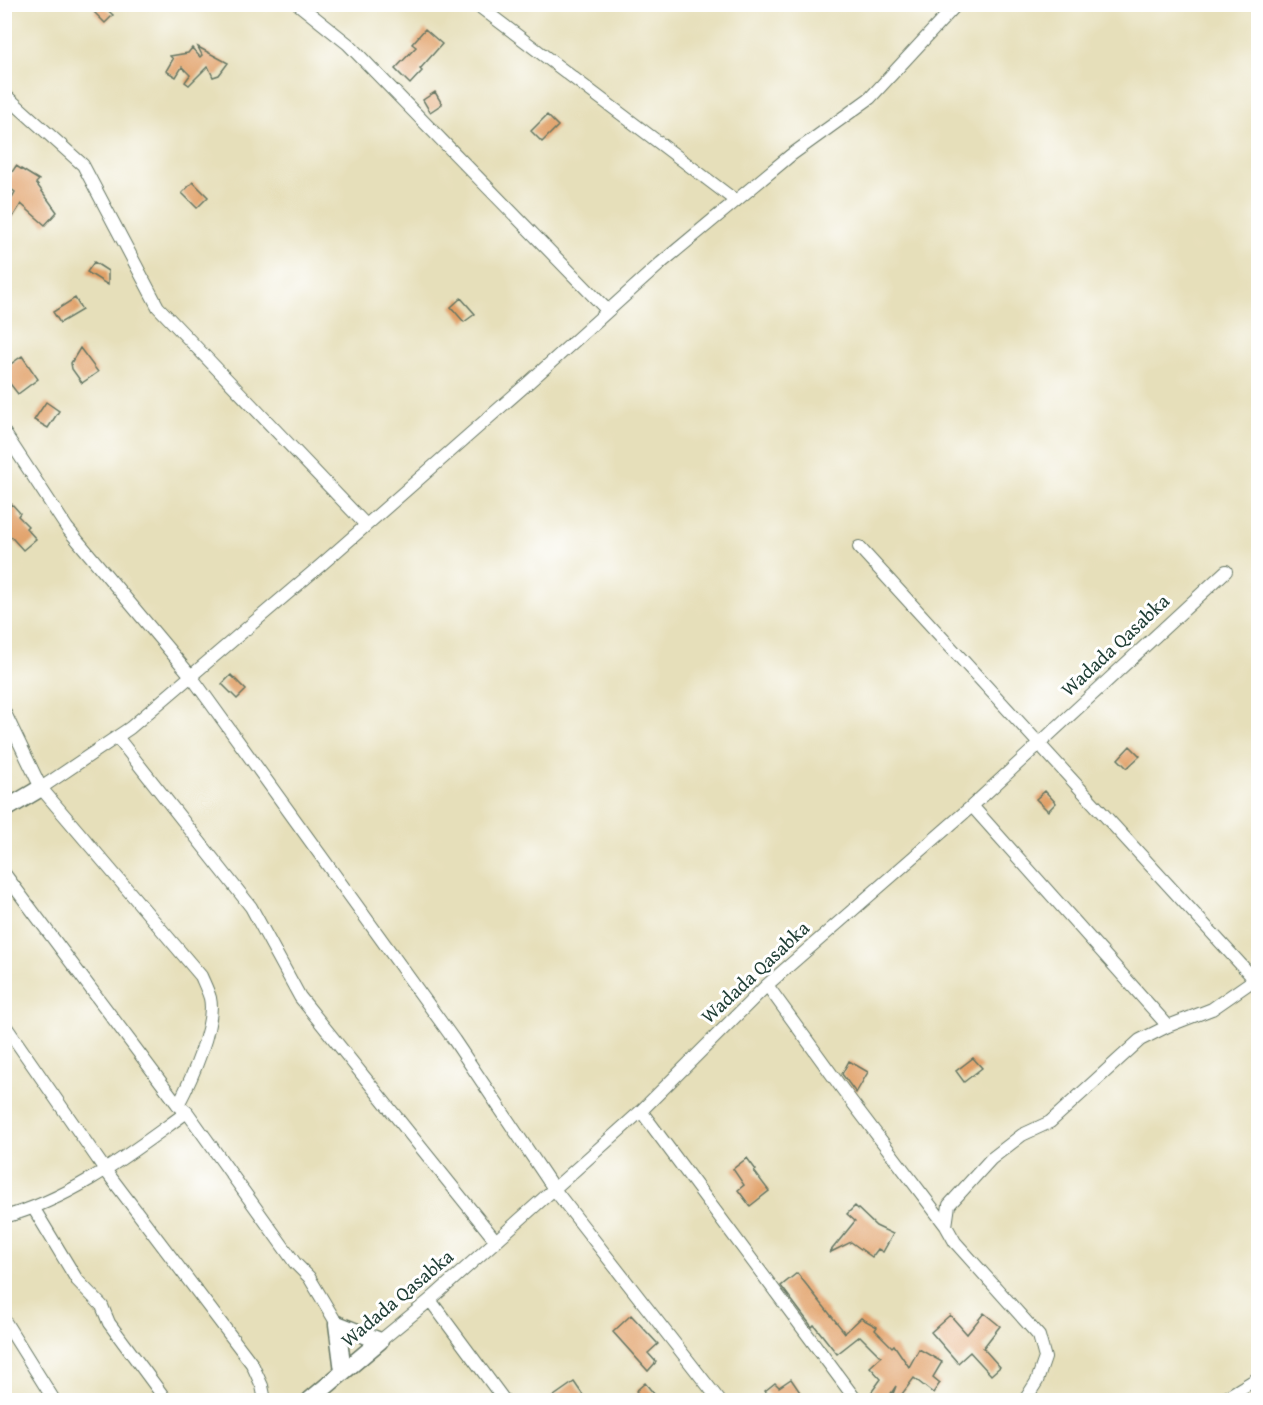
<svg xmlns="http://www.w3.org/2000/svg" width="1263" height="1405" viewBox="0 0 1263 1405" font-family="'Gentium Book Plus',serif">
  <rect width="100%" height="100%" fill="#fff"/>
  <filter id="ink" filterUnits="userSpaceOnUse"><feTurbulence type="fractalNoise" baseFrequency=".0167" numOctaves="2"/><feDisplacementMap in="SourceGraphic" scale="12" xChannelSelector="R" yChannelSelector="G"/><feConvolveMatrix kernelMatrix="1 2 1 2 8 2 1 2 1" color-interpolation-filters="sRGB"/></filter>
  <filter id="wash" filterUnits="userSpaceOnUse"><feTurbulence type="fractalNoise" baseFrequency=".008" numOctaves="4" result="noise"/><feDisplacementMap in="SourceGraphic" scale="24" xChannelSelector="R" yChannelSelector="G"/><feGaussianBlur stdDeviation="1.35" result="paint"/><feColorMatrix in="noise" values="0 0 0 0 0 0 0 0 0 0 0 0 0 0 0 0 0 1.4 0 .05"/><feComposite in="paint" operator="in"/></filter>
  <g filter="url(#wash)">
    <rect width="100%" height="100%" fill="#e6dfba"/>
    <g id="blocks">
      <path fill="#e1a067" d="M101,4L113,15L105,23L94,12Z
        M425,29L442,44L420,69L422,71L410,84L395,69L416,47L412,44Z
        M198,47L228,63L219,75L213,77L208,66L189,85L185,82L190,75L182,67L176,77L166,71L173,59L170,56L188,53L192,48L200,57L202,55Z
        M435,92L442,104L430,112L423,100Z
        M547,115L558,126L542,142L531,131Z
        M16,166L39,180L36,183L57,212L45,225L21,204L13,217L4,212L15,192L4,184Z
        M193,182L208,197L197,208L182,193Z
        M94,262L108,271V285L87,272Z
        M75,298L82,310L60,323L53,312Z
        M461,298L475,314L464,322L451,307Z
        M80,348L98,372L82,383L72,369L71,363Z
        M22,356L38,379L18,394L4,376V369Z
        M46,402L59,411L48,428L34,420Z
        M4,502L9,507L12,504L20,513L18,516L28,526L26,528L36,539L23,550L4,529Z
        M231,675L246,690L237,699L222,684Z
        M1130,746L1140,756L1127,768L1118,759Z
        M1045,791L1056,803L1048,811L1036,799Z
        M973,1058L982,1068L964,1082L956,1071Z
        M849,1061L868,1072L856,1093L842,1074Z
        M747,1158L756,1170L754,1171L769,1191L750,1206L738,1190L744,1185L733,1169Z
        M855,1206L876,1226L893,1234L883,1252L878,1249L872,1257L851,1242L829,1253L855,1221L847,1214Z
        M797,1273L845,1333L861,1318L877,1327L875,1330L892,1347L894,1345L909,1367L919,1349L942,1362L933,1377L940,1383L933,1393L914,1378L899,1398L893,1394L896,1386L886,1401H865L881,1379L870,1367L881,1357L860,1336L837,1354L814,1325L812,1327L781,1286Z
        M984,1313L1000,1326L983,1348L1000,1367L991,1375L970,1352L958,1363L931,1332L950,1315L967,1334Z
        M631,1315L658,1344L648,1353L656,1362L648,1371L613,1332Z
        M791,1379L806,1401H774L765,1391L775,1383L779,1387Z
        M574,1382L587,1401H547Z
        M645,1383L660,1401H645L636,1391Z"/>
    </g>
  </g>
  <g filter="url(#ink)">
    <use href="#blocks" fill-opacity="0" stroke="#657663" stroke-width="1.5"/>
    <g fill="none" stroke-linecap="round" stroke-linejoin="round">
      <defs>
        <path id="street" d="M298,4L348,44L608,311
          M476,4L736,201
          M4,94L83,165L158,307L366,525
          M4,432L67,528L191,676L454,1040L554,1189L719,1400
          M859,547L1256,981
          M4,711L41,788L201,976C204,983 208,991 210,998C216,1025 191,1080 178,1105L187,1112L295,1263L309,1277L337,1324
          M117,737L251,907L300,997L496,1241
          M41,788L130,728L321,565L527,384L661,263L791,155L870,98L957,4
          M972,806L1168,1026
          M4,873L178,1105
          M767,985L843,1090L946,1226
          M4,1024L106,1171L252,1364L262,1386L265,1400
          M641,1111L856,1400
          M34,1209L77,1280L102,1306L109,1323L166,1400
          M4,1217C74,1198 130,1153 187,1112
          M430,1300L504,1400
          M4,1320L54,1400
          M380,1341L430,1300L641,1111L767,985L972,806L1226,571
          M1025,1400L1037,1381L1045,1358L1039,1336L955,1242L946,1226L949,1205L991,1159L1022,1135L1050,1122L1140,1040L1168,1026L1212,1009L1258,977
          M1222,1400L1258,1378"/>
        <path id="secondary" d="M4,810L41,788
          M310,1400L380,1341L337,1324L343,1371"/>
      </defs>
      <use href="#street" stroke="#657663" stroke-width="14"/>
      <use href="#secondary" stroke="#657663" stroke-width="19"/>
      <use href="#street" stroke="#fff" stroke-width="12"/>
      <use href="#secondary" stroke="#fff" stroke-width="16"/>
    </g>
  </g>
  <g text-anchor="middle" stroke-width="6" stroke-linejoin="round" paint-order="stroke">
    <g font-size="20" fill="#1f3d34" stroke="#fff">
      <text transform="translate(1115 645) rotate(-43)" y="7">Wadada Qasabka</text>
      <text transform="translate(755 972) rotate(-43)" y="7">Wadada Qasabka</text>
      <text transform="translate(397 1298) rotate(-40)" y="7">Wadada Qasabka</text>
    </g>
  </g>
  <rect width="1263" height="1405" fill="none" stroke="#fff" stroke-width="24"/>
</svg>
